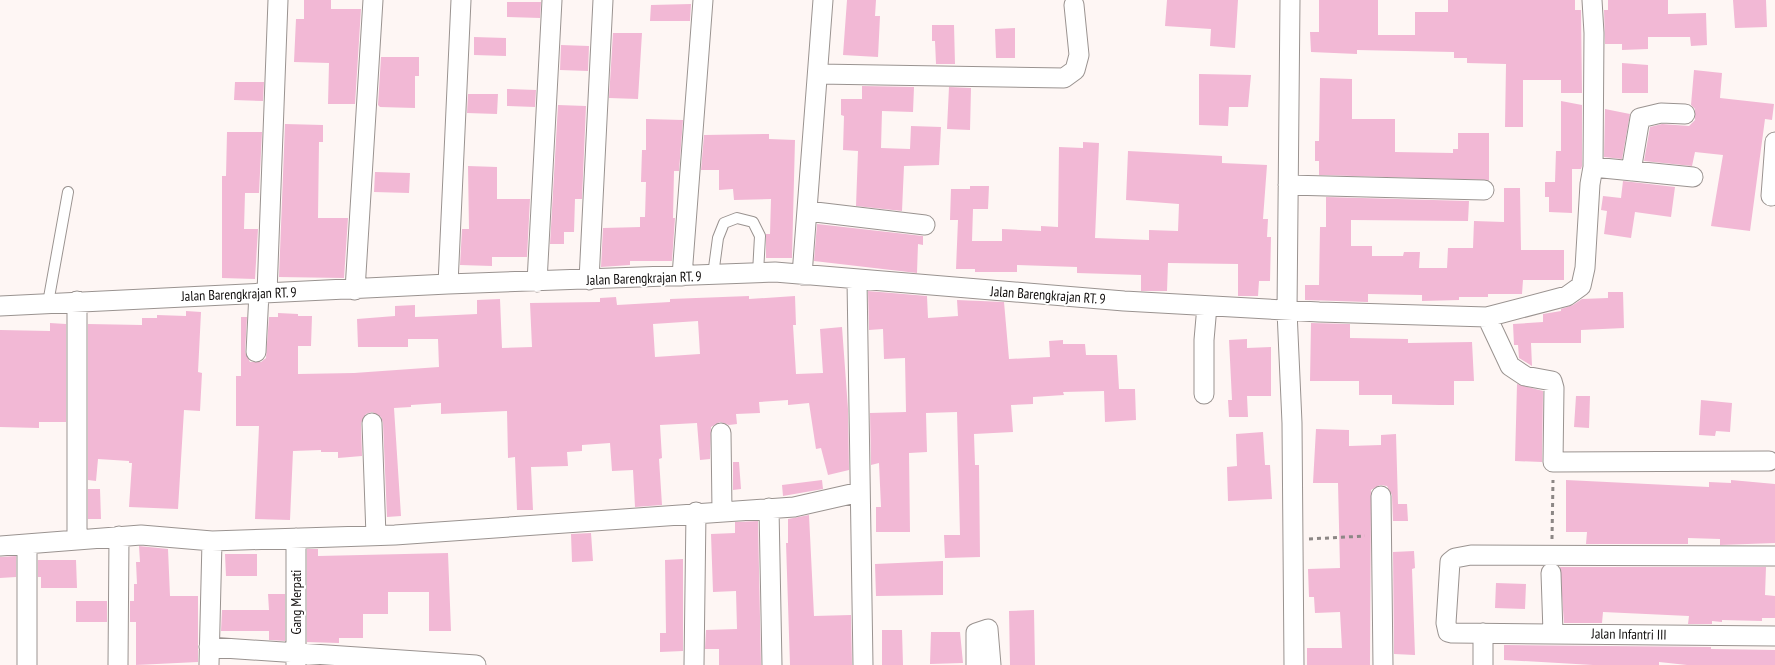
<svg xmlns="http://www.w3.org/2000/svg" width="1775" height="665" viewBox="0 0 1775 665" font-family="'PT Sans Narrow',sans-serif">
  <rect width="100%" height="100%" fill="#fef6f4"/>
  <path fill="#f2b8d5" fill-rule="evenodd" d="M304,0H331V9H361L355,104H328L329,63L294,62L296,19H304Z
    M847,0H876L875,16H880L878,57L843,55Z
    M1167,0H1238L1235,48L1210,46L1211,29L1165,26Z
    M1319,0H1378V35H1415V12H1448V0H1575V10H1581L1582,93H1561V80H1523V127H1505L1506,64L1467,63V58H1454V52L1357,50V54L1311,52L1310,32H1319Z
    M1608,0H1668V14L1706,13L1707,45L1691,46L1690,37H1648V49L1622,50V44H1605L1604,10H1608Z
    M1733,0H1766L1767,27L1735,28Z
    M507,2H541L540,18L507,17Z
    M691,4L690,21H650L651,5Z
    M932,25H954L955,64H936L935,41H932Z
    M1015,28V58H996L995,29Z
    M613,33H642L638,99L609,98Z
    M474,37L506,38V56L474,55Z
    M561,45L589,46L588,71L560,70Z
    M381,57H419V76H415V108L380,107L378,105Z
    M1622,63L1648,65V93H1622Z
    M1694,70L1722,73L1720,98L1774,104L1772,120L1765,119L1750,231L1711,226L1723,155L1695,152L1692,166L1644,161L1650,127L1662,124L1689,126L1695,120V109L1691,105Z
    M1199,74L1251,75L1248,107H1229L1228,126L1199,125Z
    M1320,78L1352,79V119H1395V152L1453,153V149H1458V133H1489V180L1319,175V161H1315V141H1319Z
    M235,82H264L263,101L234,100Z
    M862,86L914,87L913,112L882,111L881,148L910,149L911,126L941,127L939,165L904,166L902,211L856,206L858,151L843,150L844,116L841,115V99H862Z
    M949,87L971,88L970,130L947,129Z
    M507,89L536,90L535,107L507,106Z
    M468,94H498L497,114L467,113Z
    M1561,101L1582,105V166L1581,169H1572V213L1549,212V197H1545V182H1555L1556,151H1561Z
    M558,105L586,106L582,199H575L574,232H564V244H550Z
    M1605,109L1630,114L1622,159L1604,157Z
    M646,119L683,120L679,171H674L673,218H675L672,261H630V265L601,267L603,228L640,227V217H645L646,182H641L642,150H646Z
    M285,124L323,125V142H319L318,218H348L344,278L279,277Z
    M227,132H262L259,193H245L244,229H258L255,279L222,278V176H226Z
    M769,134V139L795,140L792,258H766V234H770L771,199L734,200L733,189L719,190V170H701L704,135Z
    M1083,142L1099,143L1095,238L1149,240V230L1178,231L1179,204L1126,200L1128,151L1222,156V163L1267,165L1263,219H1268L1267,237H1271L1270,281H1259L1258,296H1238V264L1168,263L1167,291H1141V275L1077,273V267L1017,265V272H975V269H956L958,220H950L951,189H970V186H989L988,209H973L972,241H1002V229L1041,231V226L1058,227L1059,147L1083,148Z
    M468,166L497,167V199H530L527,257H492V266L460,265L462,229H469Z
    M375,172L410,173L409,193L374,192Z
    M1623,181L1675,187L1671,217L1635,212L1631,238L1604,234L1607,211L1601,210L1603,196L1621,198Z
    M1504,188H1520L1521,250H1564V280H1523L1522,294H1488V297H1459V300L1422,301V295L1368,294V302L1305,300V285H1319L1320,227H1326V197L1469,201L1468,221L1351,220V246H1372V256H1403L1404,252H1420L1419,268H1447L1448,248H1473L1474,221L1504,222Z
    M817,224L923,236V245L918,244L917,273L814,261Z
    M868,291L927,296L928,318L958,316L957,300L1004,302L1009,359L1050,357L1049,341L1063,340V344H1085L1086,355H1117L1119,389H1135L1136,420L1105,422L1104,391L1063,392L1064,395L1033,397V404L1011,405L1013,432L974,434L975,465H979L980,557L945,558L944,535H960L957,412L926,413L927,452L909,453L910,532H876V507H881L879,463L871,465L870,413L906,412L905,358L884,359L883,329L869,330Z
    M1608,292H1623L1624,328L1581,330V343H1531L1532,366L1519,358L1518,345H1514L1513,324L1543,322V314L1561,311V309L1573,305L1582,299L1608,298Z
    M749,296V299L795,296L796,325H793L796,374L823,373L820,329L842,327L848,409L849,470L828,475L821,448L816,449L809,403L788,405V400L759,402L760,413L736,414L737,424L729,425L720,422L711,427L710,459L700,460L697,423L660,425L662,458L659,459L662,505L635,507L633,470L612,471L610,443L582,445V451L567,452L568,466L531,467L533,510H517L515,457L508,458L507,411L441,414V403L411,405V407L394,408L401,516L387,517L383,423L381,417L372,412L366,414L361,423L362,456L338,458V452H321V450L293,451L290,520L255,519L259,426H236V376H241V317H247L245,352L250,362H261L266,358L269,317H278V313L298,314V316H312L311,346H298V374L354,373L439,367L438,339H408V347H358L357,319L395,316V306L415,305V317L477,314V300L500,299L502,348L532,347L530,303L600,302V298L616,297L617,305L670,302V299ZM698,321L700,354L655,357L653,324Z
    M186,311L201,312L198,372L202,373L200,411L184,410L178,509L129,507L132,463H129V461L98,459L96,481L88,480V324L142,325V318H157V315L186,316Z
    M50,323L66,324V422H39V428L0,427V330L50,331Z
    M1311,323L1350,324V338L1408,339V343L1472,342L1474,381H1454V405H1439L1392,404V395H1359V381H1310Z
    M1247,339V348L1271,347V396H1247L1248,417H1229L1228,400H1232L1229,340Z
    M1517,384L1543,391L1542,462L1515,461Z
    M1576,396H1590L1589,428L1574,427Z
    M1701,400L1732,403L1730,432L1716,431L1715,436L1699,435Z
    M1316,429L1349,430V446L1381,445V435L1396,434L1398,504H1407L1408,521H1393L1392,495L1387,486L1380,485L1371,490L1370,665H1307V648H1342L1340,612L1315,613L1314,597H1309L1308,569L1340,568L1338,483H1313Z
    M1263,432L1265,465H1270L1272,499L1228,501L1227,467L1237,466L1236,434Z
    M733,462H739L741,489L733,490Z
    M822,480L823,489L783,496L782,485Z
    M1566,480L1709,487V482L1731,483V480L1775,484V543L1720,545V539L1688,538V544H1586L1587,532H1566Z
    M88,489H100L101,519H88Z
    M809,515L814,616L851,615L852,665H790L786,543H788V519Z
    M758,521L761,665H719V649H705L706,630L737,629L736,591L713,592L711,534L735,533V522Z
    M591,533L593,561L572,562L571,534Z
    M139,546L168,549L170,596H198V662L136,665V622H130V601H134V584H137L136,562H140Z
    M307,549H318V556L448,553L451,631H429V592H388V614H363V638H339V643L307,642Z
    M1414,551L1415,568L1412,569L1415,655L1394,654L1393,552Z
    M225,554H257V576H226Z
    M16,556V577L0,578V557Z
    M683,559V651L660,652V633H666L665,560Z
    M38,560H76L77,588H41V577H38Z
    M943,561V595L876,596L875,564Z
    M1560,567H1766L1765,595L1775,596V618H1762V621L1722,620V622L1712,621V624H1688L1689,616L1603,612L1602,623H1564Z
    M1496,583L1526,584L1525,609L1495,608Z
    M268,594H285V641L269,640V631H221L222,610H269Z
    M76,601H107V622H76Z
    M1034,610L1035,665H1010L1009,611Z
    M882,630H902L903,665H882Z
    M931,632H960L963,663L930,664Z
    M1504,645L1711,647V649L1775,650V665H1687L1659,662V665H1593L1504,660Z"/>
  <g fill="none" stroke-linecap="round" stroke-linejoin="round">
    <defs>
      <path id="lane" d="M713,275L718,238L724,223L737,218L753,222L760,236L758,273
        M48,303L68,192"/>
      <path id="street" d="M1290,0L1287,311L1292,423L1294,665
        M818,74L1064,78L1075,70L1079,55L1074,5
        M1593,167L1693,177
        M1631,171L1640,118L1661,113L1685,114
        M1288,185L1484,190
        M1771,196L1775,142
        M807,211L925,225
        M802,275L823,0
        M682,276L703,0
        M589,280L603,0
        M857,280L863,665
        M537,282L552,0
        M448,284L461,0
        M355,290L373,0
        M267,293L278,0
        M77,301V540
        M0,306L448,284L775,272L1124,301L1319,312L1487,317L1567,296L1581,286L1585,268L1590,184L1593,167L1594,33L1592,0
        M1487,317L1510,366L1525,376L1552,381L1554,388L1553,462L1769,461
        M256,352L259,293
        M1204,394V340L1207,306
        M372,423L376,536
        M721,433L722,511
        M1381,496L1383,665
        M769,508L772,665
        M0,546L141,535L212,541L395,535L794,507L860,492
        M1775,556L1471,555L1455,558L1450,562L1446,623L1448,632L1452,633L1775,636
        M1551,573L1553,633
        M209,647L476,665
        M296,664V538
        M27,665V544
        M118,665L119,536
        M209,665L212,541
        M694,665L696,512
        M976,665V633L988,629L991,665
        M1483,665V633"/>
    </defs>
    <use href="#lane" stroke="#9a9390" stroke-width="12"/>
    <use href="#street" stroke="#9a9390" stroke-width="21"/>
    <path stroke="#8c8785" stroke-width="3" stroke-dasharray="4 4" stroke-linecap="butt" d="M1309,539L1365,536
      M1552,539L1553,480"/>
    <use href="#lane" stroke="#fff" stroke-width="10"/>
    <use href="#street" stroke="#fff" stroke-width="19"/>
  </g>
  <g text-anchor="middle" stroke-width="4" stroke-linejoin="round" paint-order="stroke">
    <g font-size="14" fill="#100d0c" stroke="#fff">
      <text transform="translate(644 278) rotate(-2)" y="5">Jalan Barengkrajan RT. 9</text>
      <text transform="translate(239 294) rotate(-2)" y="5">Jalan Barengkrajan RT. 9</text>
      <text transform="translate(1048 295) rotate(4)" y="5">Jalan Barengkrajan RT. 9</text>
      <text transform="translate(296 602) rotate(-90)" y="5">Gang Merpati</text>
      <text transform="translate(1629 634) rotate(1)" y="5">Jalan Infantri III</text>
    </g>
  </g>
</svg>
